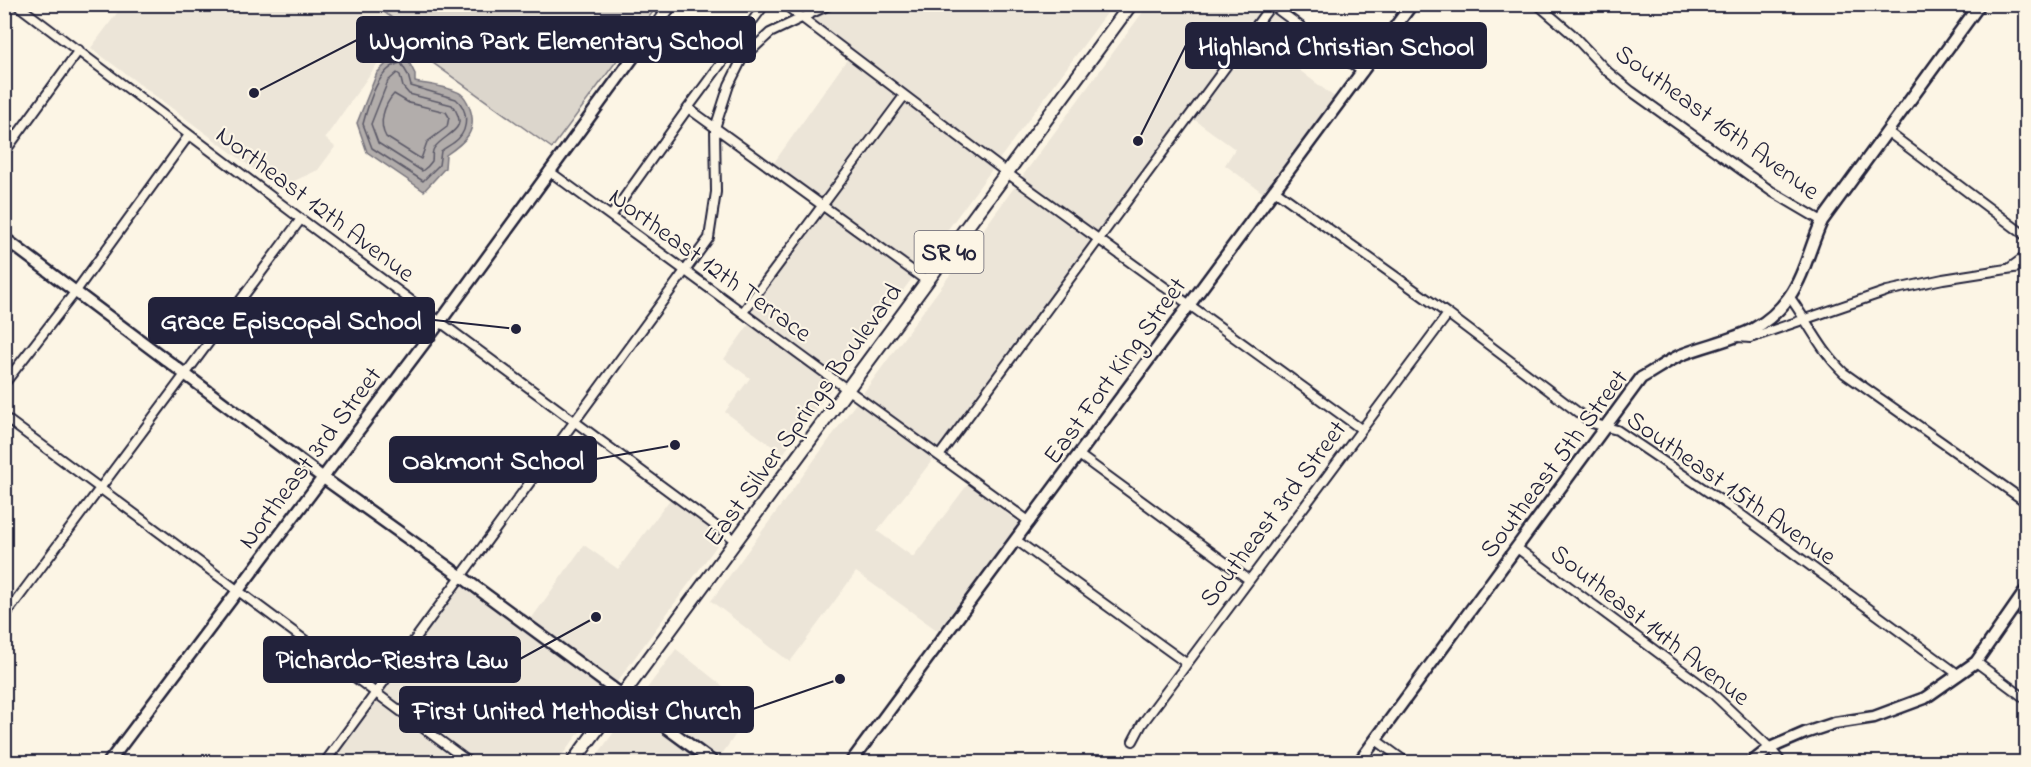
<svg xmlns="http://www.w3.org/2000/svg" width="2031" height="767" viewBox="0 0 2031 767" font-family="'Indie Flower',sans-serif">
  <rect width="100%" height="100%" fill="#fcf5e5"/>
  <filter id="ink" filterUnits="userSpaceOnUse"><feTurbulence type="fractalNoise" baseFrequency=".0167" numOctaves="2"/><feDisplacementMap in="SourceGraphic" scale="12" xChannelSelector="R" yChannelSelector="G"/><feConvolveMatrix kernelMatrix="1 2 1 2 8 2 1 2 1" color-interpolation-filters="sRGB"/></filter>
  <g filter="url(#ink)">
    <path fill="#ece5d8" d="M843,4H1113V5L998,161L811,18Z
      M1263,4L1265,6L1099,234L1021,178L1148,5Z
      M123,5H374L404,26L325,138L335,147L318,170L279,188L91,48Z
      M1273,12L1307,37L1290,63L1337,99L1266,195L1225,165L1235,149L1195,120L1184,134Z
      M848,58L898,96L821,198L773,164Z
      M906,102L993,168L918,270L829,204Z
      M1016,185L1093,241L937,450L861,396Z
      M823,211L913,277L838,379L750,312Z
      M750,323L833,386L783,454L725,412L750,378L724,359Z
      M856,403L934,458L877,531L913,557L968,484L1022,525L941,633L856,572L790,662L711,601Z
      M671,498L723,537L614,686L529,622L584,545L618,569Z
      M464,583L609,693L557,762H476L383,692Z
      M676,649L753,710L717,761L637,702Z
      M378,699L462,762H331Z
      M631,709L705,762H592Z"/>
    <path fill="#dcd6cc" stroke="#7f7c84" stroke-width="1.5" d="M374,5H658L552,148L426,58L433,47Z"/>
    <path fill="#b2adab" stroke="#78757e" stroke-width="1.5" d="M406,56L415,74V82C429,85 448,86 461,94C465,97 467,101 469,106C479,131 465,142 446,155L445,168L424,191L367,152L357,123L377,73L391,59Z"/>
    <g fill="none" stroke-linecap="round" stroke-linejoin="round">
      <path stroke="#5c5a68" stroke-width="1.5" d="M401,63L408,75L411,86L456,99C468,109 469,128 458,139C453,144 446,147 441,151L439,165L423,181L372,148L363,124C368,105 378,67 401,63Z
        M397,73L400,75L403,87L409,94L452,105C471,130 447,132 435,147C431,151 433,155 432,161C430,164 425,169 422,171L378,143L371,124L388,81Z
        M394,94L409,103L446,112L449,117L447,127L427,142L421,159L386,137C378,123 384,105 394,94Z"/>
      <defs>
        <path id="street" d="M16,4L301,219L736,541
          M784,4L1007,173L1361,429
          M1270,4L1363,72
          M1537,4L1572,34L1607,71L1631,91L1771,191L1822,221
          M4,5L9,4
          M688,108L928,282
          M1888,132L2026,236
          M4,153L79,50
          M549,171C709,288 869,406 1030,522
          M1276,191L1448,314L1592,423L1617,430L1732,508L1959,675
          M611,216L688,108L765,4
          M2011,267L2026,256
          M1789,296C1808,322 1821,351 1844,373L2026,502
          M743,312L904,96
          M1738,337L1750,338L1887,291L1943,279L2026,266
          M4,384L76,291L189,135
          M4,417L469,762
          M1079,455L1248,579
          M939,456L1272,4
          M1016,540L1186,663
          M1517,548L1711,692L1770,748L1781,762
          M4,617L301,219
          M1976,662L2026,699
          M1376,740L1406,762
          M1133,741L1142,724L1448,314
          M4,758L10,762
          M325,762L709,238L716,192L715,128L729,85L742,59L770,33L831,4"/>
        <path id="secondary" d="M4,238L322,477L462,577L713,762
          M109,762L440,322L672,4
          M851,762L1412,4
          M1359,762L1641,378C1654,371 1667,361 1681,355C1724,338 1760,338 1789,297C1805,274 1810,246 1822,221L1980,4
          M1752,762L1770,748L1805,733L1835,723L1874,717L1925,698L1976,662L2026,590"/>
        <path id="primary" d="M573,762L1131,4"/>
      </defs>
      <use href="#street" stroke="#22223b" stroke-width="12"/>
      <use href="#secondary" stroke="#22223b" stroke-width="15"/>
      <use href="#primary" stroke="#22223b" stroke-width="16"/>
      <use href="#street" stroke="#fcf5e5" stroke-width="8"/>
      <use href="#secondary" stroke="#fcf5e5" stroke-width="10"/>
      <use href="#primary" stroke="#fcf5e5" stroke-width="12"/>
    </g>
  </g>
  <g text-anchor="middle" stroke-width="4.5" stroke-linejoin="round" paint-order="stroke">
    <rect fill="#fcf5e5" stroke="#63616e" stroke-width="1.5" x="914.5" y="231" width="69" height="42" rx="4.5"/>
    <g font-size="24" font-weight="bold" fill="#22223b">
      <text x="949" y="260">SR 40</text>
    </g>
    <g font-size="26" fill="#22223b" stroke="#fcf5e5">
      <text transform="translate(1718 121) rotate(36)" y="9">Southeast 16th Avenue</text>
      <text transform="translate(316 203) rotate(37)" y="9">Northeast 12th Avenue</text>
      <text transform="translate(711 264) rotate(36)" y="9">Northeast 12th Terrace</text>
      <text transform="translate(1114 370) rotate(-54)" y="9">East Fort King Street</text>
      <text transform="translate(802 414) rotate(-54)" y="9">East Silver Springs Boulevard</text>
      <text transform="translate(309 457) rotate(-53)" y="9">Northeast 3rd Street</text>
      <text transform="translate(1553 463) rotate(-53)" y="9">Southeast 5th Street</text>
      <text transform="translate(1732 487) rotate(35)" y="9">Southeast 15th Avenue</text>
      <text transform="translate(1272 513) rotate(-53)" y="9">Southeast 3rd Street</text>
      <text transform="translate(1651 624) rotate(38)" y="9">Southeast 14th Avenue</text>
    </g>
  </g>
  <path fill="none" stroke="#22223b" stroke-width="2" d="M254 93L357 40M1138 141L1186 45M516 329L434 320M675 445L596 459M596 617L520 659M840 679L753 709"/>
  <g fill="#22223b" stroke="#fcf5e5" stroke-width="2">
    <circle cx="254" cy="93" r="6"/>
    <circle cx="1138" cy="141" r="6"/>
    <circle cx="516" cy="329" r="6"/>
    <circle cx="675" cy="445" r="6"/>
    <circle cx="596" cy="617" r="6"/>
    <circle cx="840" cy="679" r="6"/>
  </g>
  <g fill="#22223b" stroke="#22223b" stroke-width="2">
    <rect x="357" y="17" width="398" height="45" rx="6"/>
    <rect x="1186" y="23" width="300" height="45" rx="6"/>
    <rect x="149" y="298" width="285" height="45" rx="6"/>
    <rect x="390" y="437" width="206" height="45" rx="6"/>
    <rect x="264" y="637" width="256" height="45" rx="6"/>
    <rect x="400" y="687" width="353" height="45" rx="6"/>
  </g>
  <g font-size="27" text-anchor="middle" font-weight="bold" fill="#fff">
    <text x="556" y="49">Wyomina Park Elementary School</text>
    <text x="1336" y="55">Highland Christian School</text>
    <text x="291" y="329">Grace Episcopal School</text>
    <text x="493" y="469">Oakmont School</text>
    <text x="392" y="668">Pichardo-Riestra Law</text>
    <text x="577" y="719">First United Methodist Church</text>
  </g>
  <rect width="2031" height="767" fill="none" stroke="#fcf5e5" stroke-width="24"/>
  <rect x="12" y="12" width="2007" height="743" fill="none" stroke="#22223b" stroke-width="2" filter="url(#ink)"/>
</svg>
